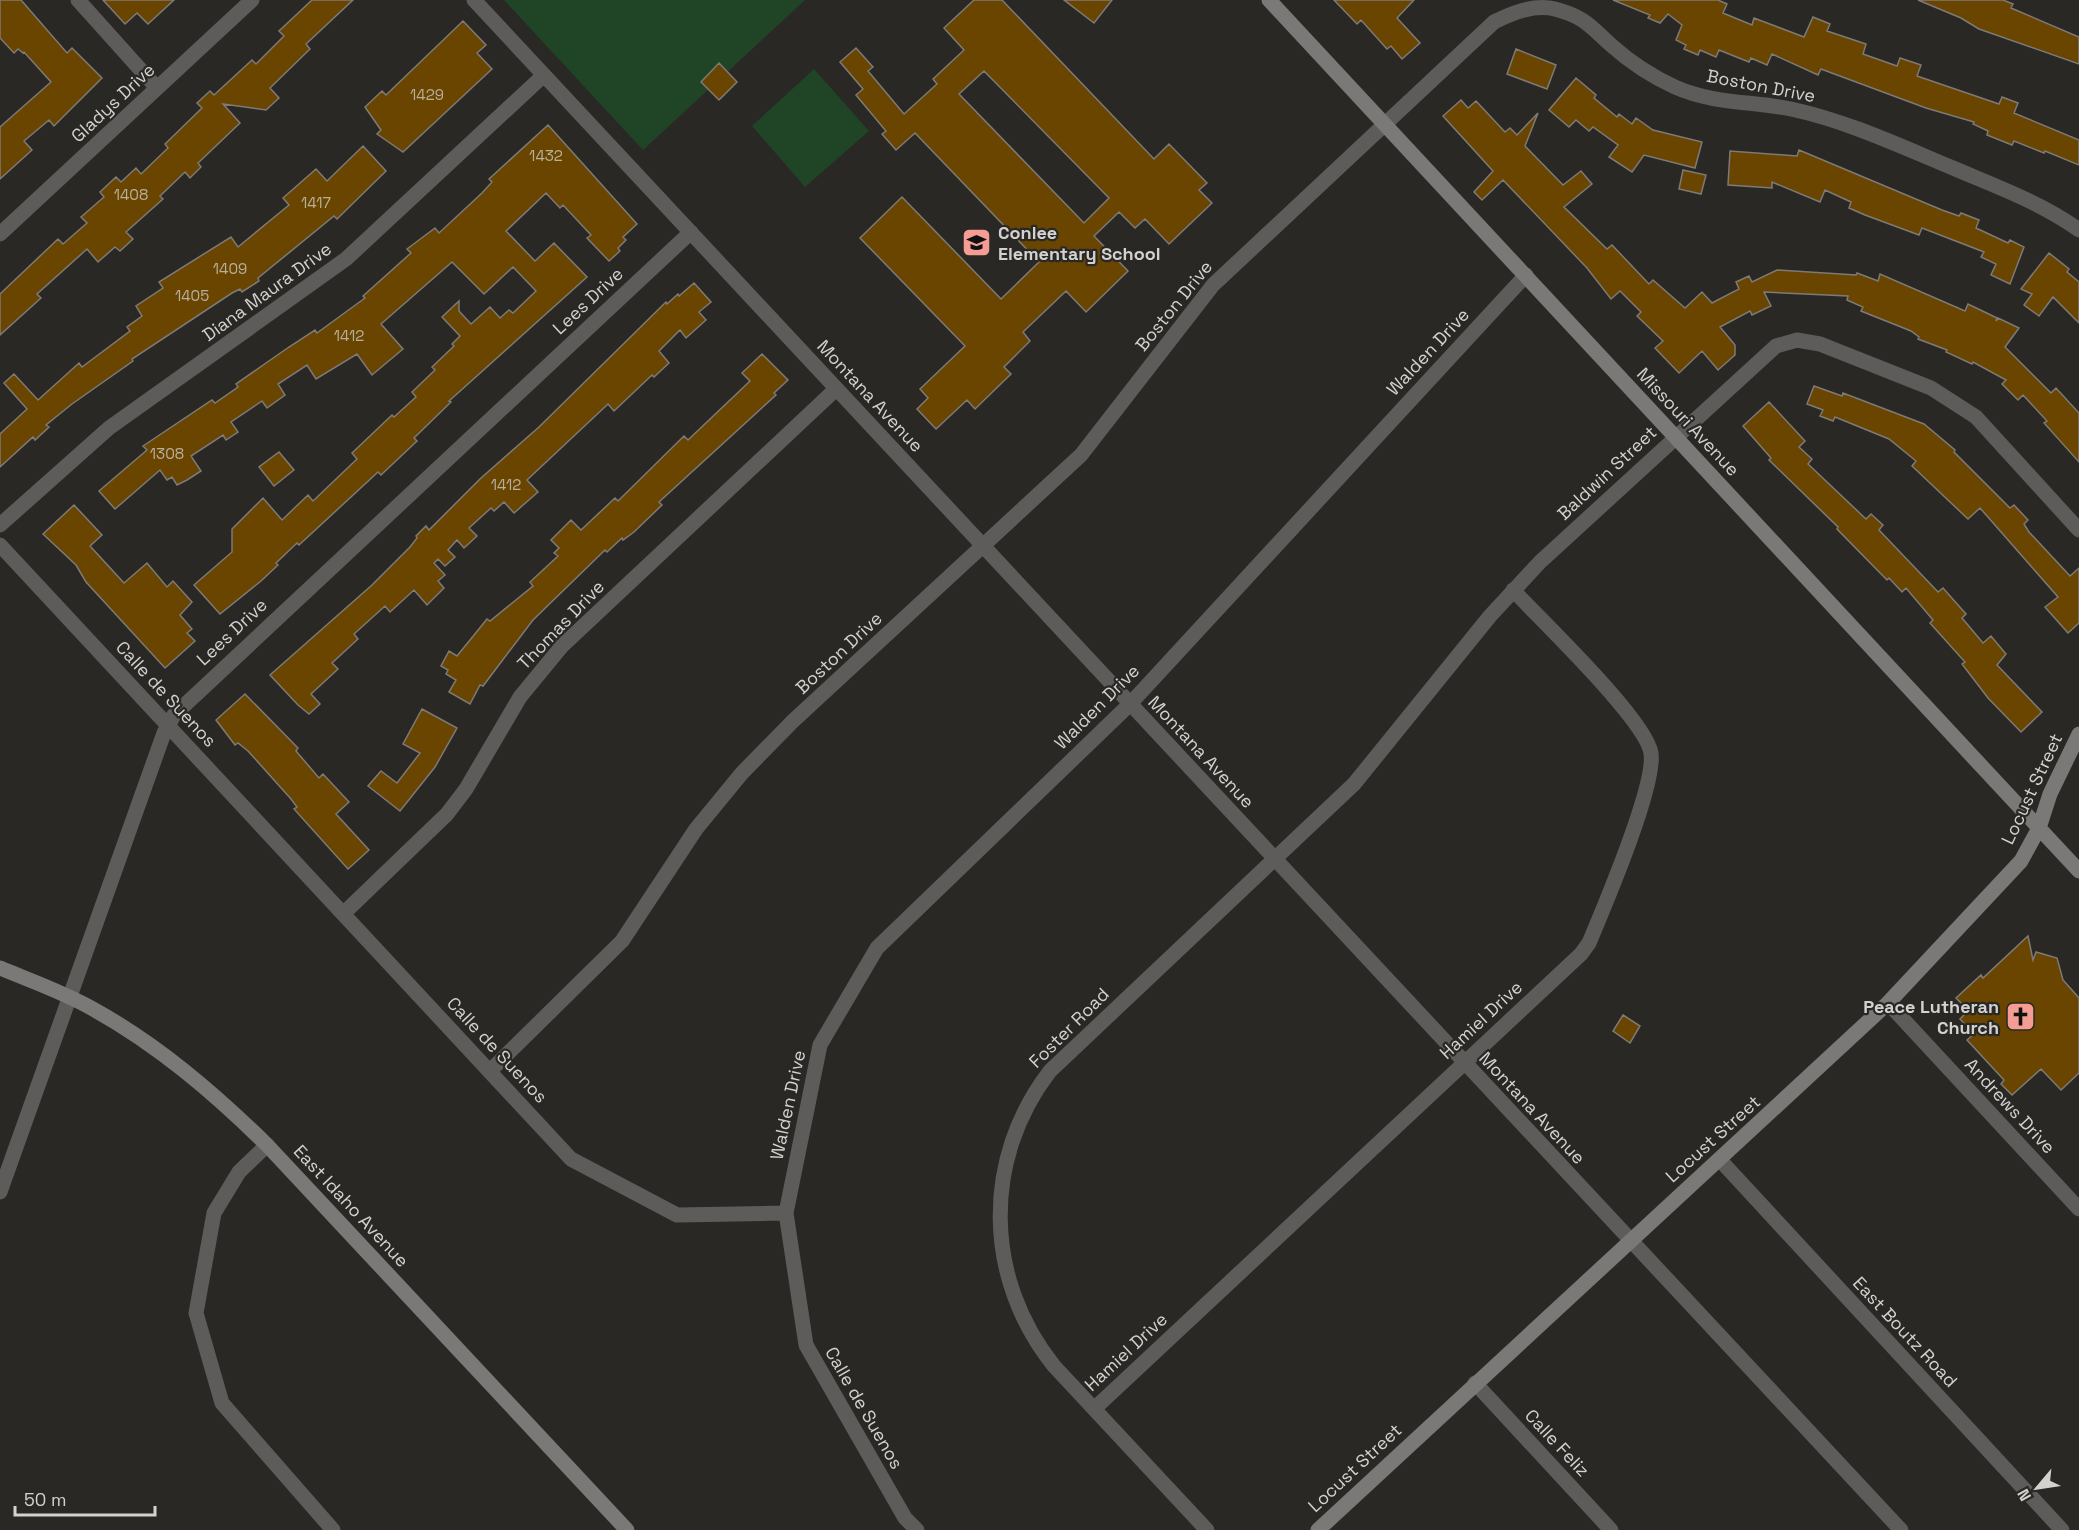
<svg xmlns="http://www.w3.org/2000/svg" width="2079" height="1530" viewBox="0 0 2079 1530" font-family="'Space Grotesk',sans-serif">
  <rect width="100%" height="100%" fill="#2a2825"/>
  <path fill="#204526" d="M504,0H805L643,150Z
    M814,69L869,131L805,187L752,126Z"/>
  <path fill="#694500" stroke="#7d7a77" stroke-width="1.5" fill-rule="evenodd" d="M0,0H21L67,53L72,48L102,78L54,126L49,120L24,141L32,150L0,179V127L51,82L24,52L23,53L18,49L14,53L0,38Z
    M103,0H174L148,24L137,13L125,24Z
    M312,0H353L306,44L310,49L270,88L279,98L266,110L223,104L240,123L198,163L201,167L190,178L185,172L160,196L163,199L126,232L133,239L120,251L115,247L98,262L87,249L37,294L41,298L0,335V294L58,239L63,244L87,223L81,217L104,197L100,192L116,177L121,182L136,168L141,174L168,148L165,144L202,108L197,103L210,91L214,95L252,60L256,64L284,36L279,31Z
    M974,0H1002L1154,159L1169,144L1207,183L1199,190L1212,203L1169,244L1145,219L1135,228L1119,212L1094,236L1128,271L1086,312L1066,291L1023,332L1030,341L1004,367L1011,374L975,409L967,400L936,429L917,409L928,398L920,389L965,346L860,238L902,197L1001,299L1039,262L915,133L896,150L882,134L886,131L856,95L863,89L840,62L856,48L873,67L868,71L904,114L937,84L933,79L964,50L944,28ZM984,71L1109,198L1084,223L959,94Z
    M1064,0H1112L1094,23Z
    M1334,0H1414L1397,18L1420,43L1402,59L1391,46L1387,49L1361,20L1357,24Z
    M1613,0H1718L1727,4L1723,13L1752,25L1754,18L1804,37L1813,17L1830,24L1827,31L1866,44L1863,54L1897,66L1900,58L1921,65L1917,76L1999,104L2002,97L2018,103L2014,113L2079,140V165L2045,151L2044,153L2014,141L2012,145L1987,135L1988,131L1973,124L1974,122L1926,108L1821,69L1818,75L1772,54L1767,65L1751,58L1749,62L1719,50L1716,57L1700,50L1698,55L1684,49L1686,45L1676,40L1682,25L1668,14L1660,23L1648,18L1650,15Z
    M1918,0H2003L2013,4L2011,8L2079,37V64L1979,29L1961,18Z
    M463,21L486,45L477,53L492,69L403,152L377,134L381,130L365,107L382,91L386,95Z
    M1516,49L1556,65L1547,89L1507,74Z
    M719,63L737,82L719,100L701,82Z
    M1576,78L1596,95L1594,98L1617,117L1619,114L1632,124L1636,118L1653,130L1702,142L1695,168L1644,155L1632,172L1609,157L1618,145L1593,127L1589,131L1576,120L1569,127L1549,110Z
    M1461,100L1468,108L1476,101L1505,132L1510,128L1517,135L1538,113L1525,146L1563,185L1581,171L1592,184L1564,207L1607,249L1612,245L1649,284L1653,280L1685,308L1702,292L1712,303L1739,289L1736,282L1749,276L1752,282L1777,270L1856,275L1857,273L1878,281L1880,274L1965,311L1968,304L1997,318L1996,321L1998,318L2019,328L2005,347L2051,393L2056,388L2079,413V462L2044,423L2047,421L2023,395L2018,400L2002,384L2006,380L1973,362L1972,364L1946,352L1947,350L1918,339L1919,337L1911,331L1861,311L1863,307L1847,300L1848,296L1764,292L1771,306L1752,315L1750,311L1720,327L1735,345V355L1718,370L1702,351L1679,373L1655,348L1663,341L1637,316L1641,312L1620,291L1611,299L1587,268L1503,180L1482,200L1474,192L1493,171L1443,116Z
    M548,125L637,224L623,237L626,240L618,248L620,251L609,261L587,238L591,235L563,205L560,208L546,193L506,231L535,261L554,243L587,277L449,401L451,402L414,438L417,441L381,475L378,472L299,545L297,543L276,563L278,565L261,581L220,614L194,585L232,552V529L263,498L282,520L308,495L313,501L357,459L352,453L392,415L394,417L416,397L412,392L435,370L432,367L454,346L452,344L460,336L442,317L459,301V311L471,324L490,307L500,318L509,310L513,313L536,291L513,267L484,294L452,262L381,324L403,349L372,375L357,354L316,379L307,365L278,384L285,395L267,408L262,401L231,422L238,432L226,440L223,435L191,456L201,471L187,480L177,485L172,477L167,480L160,470L115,509L99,491L147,450L143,446L212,400L215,403L238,387L236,384L289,347L315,330L317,333L365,298L363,296L411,253L407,249L435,228L439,233L482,193L492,182L489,179Z
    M363,146L386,171L337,219L334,216L258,278L259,281L242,292L240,289L232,293L132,359L133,361L72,404L46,425L49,427L35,440L33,437L0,467V434L27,409L4,383L14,374L38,400L79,363L82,367L130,331L127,327L142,316L136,306L163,288L159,282L231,237L238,247L289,205L283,198L316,169L327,181Z
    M1799,150L1942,210L1959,216L1961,213L1979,220L1976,228L2008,243L2010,240L2024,247L2010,284L1991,275L1996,264L1981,257L1984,252L1922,228L1919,235L1865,215L1849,208L1851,202L1825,190L1820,202L1772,182V188L1728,185L1730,151L1797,156Z
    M1683,170L1706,175L1701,194L1679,189Z
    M2049,253L2069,269L2067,272L2079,282V323L2053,297L2039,316L2024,305L2032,294L2021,289Z
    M694,283L711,302L699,312L706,320L686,338L680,330L659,351L669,363L654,377L652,375L614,411L608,404L527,480L538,492L514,513L504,502L494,511L491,508L469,528L477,536L464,548L457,540L448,550L455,557L445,566L438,559L434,563L445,575L438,581L444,588L427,605L414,590L390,612L385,606L354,634L358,639L332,663L338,669L311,694L320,704L309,714L298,705L270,675L372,585L410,547L417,538L416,536L426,526L429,530L481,478L539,427L666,302L667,304L678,294L679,296Z
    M762,354L788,380L774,393L776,395L659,502L662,505L634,532L623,540L622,538L607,552L605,550L533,620L483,686L480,685L470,704L449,692L456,680L446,674L448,670L441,666L449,651L457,656L487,619L490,621L533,586L530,582L558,556L554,553L559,548L551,540L571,520L581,530L615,498L618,501L684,436L688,440L750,381L742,373Z
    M1814,386L1842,396L1843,393L1924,424L1955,450L1954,452L2010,508L2014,505L2028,520L2024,524L2029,532L2070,576L2079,568V623L2068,633L2045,607L2058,597L1980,508L1968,519L1912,466L1916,461L1889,439L1835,417L1833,421L1820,416L1823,410L1807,404Z
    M1769,402L1805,441L1799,447L1812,459L1808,464L1866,519L1871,514L1883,525L1879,530L1938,592L1943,588L1966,614L1962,618L1983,643L1991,636L2006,654L1997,665L2042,712L2021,732L1988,698L1962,664L1965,662L1930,623L1933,620L1906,588L1902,592L1889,578L1887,580L1837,529L1838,527L1769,460L1771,458L1743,426Z
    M279,452L294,470L274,486L259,467Z
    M74,505L102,535L90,546L124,583L147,563L167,587L173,581L192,602L180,615L192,629L187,633L195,641L165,668L86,582L76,565L43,534Z
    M245,694L298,748L296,751L319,778L323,774L349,802L336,814L369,850L348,869L294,809L297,807L291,799L248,751L238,743L235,745L216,720Z
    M422,709L457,728L435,767L400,811L368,786L381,771L397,783L420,753L403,744Z
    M2028,936L2033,960L2036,952L2057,958L2063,980L2079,998V1073L2061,1090L2041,1069L2012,1095L2001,1084L2004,1080L1967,1040L1974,1034L1960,1019L1964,1015L1961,1010L1965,1007L1956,998L1981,975L1983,978Z
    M1623,1015L1640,1026L1630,1043L1613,1031Z"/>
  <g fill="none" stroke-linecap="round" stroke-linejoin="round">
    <path stroke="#5d5c5b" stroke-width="15" d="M78,0L157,88
      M474,0L1901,1530
      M0,234L252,0
      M0,525L109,428L346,259L544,75
      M0,545L571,1159L677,1215L786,1213L806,1345L905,1518L917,1530
      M344,913L447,814L466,789L520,697L562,646L836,389
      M1888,1003L2079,1209
      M490,1071L622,941L696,829L742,773L793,721L1081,455L1213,285L1494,22C1512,13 1534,4 1555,9C1585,17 1590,26 1611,45C1630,62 1653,77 1675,87C1713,104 1752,101 1791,109C1847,121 1900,146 1953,168C1995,186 2042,203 2079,230
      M267,1145L239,1172L214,1213L196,1313L222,1403L333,1530
      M1720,1160L2062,1530
      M0,1192L164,733L174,715L691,232
      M786,1213L820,1045L877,948L1130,704L1526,275
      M1475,1383L1611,1530
      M1094,1409L1581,954L1589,943C1604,907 1656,786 1651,753C1646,720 1541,620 1513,590
      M1207,1530L1054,1366C984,1279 982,1159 1050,1071L1354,784L1490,616L1540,562L1776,346L1797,340L1820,344L1931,388L1976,417L2079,530"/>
    <path stroke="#7b7977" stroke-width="15" d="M1269,0L2079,871
      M0,968C31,981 63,992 93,1009C158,1045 214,1093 267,1145L627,1530
      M1318,1530L1888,1003L2021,861L2039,828L2050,794L2079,734"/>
  </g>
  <defs>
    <symbol id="school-square" viewBox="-11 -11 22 22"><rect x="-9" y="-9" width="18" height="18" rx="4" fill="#f59c95" stroke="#2a2825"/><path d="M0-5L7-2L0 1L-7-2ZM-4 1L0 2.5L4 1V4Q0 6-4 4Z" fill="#111"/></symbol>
    <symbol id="church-square" viewBox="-11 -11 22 22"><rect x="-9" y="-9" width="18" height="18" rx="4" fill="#f59c95" stroke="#2a2825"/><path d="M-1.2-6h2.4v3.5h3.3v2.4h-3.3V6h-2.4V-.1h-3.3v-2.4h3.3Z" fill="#111"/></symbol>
  </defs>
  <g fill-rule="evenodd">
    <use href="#school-square" x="960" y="226" width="33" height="33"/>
    <use href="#church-square" x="2004" y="1000" width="33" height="33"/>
  </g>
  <g text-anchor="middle" stroke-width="4.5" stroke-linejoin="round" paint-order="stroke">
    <g font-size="15" fill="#b8af9c">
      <text x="427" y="100">1429</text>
      <text x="546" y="161">1432</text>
      <text x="131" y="200">1408</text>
      <text x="316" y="208">1417</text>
      <text x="230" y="274">1409</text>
      <text x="192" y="301">1405</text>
      <text x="349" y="341">1412</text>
      <text x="167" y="459">1308</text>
      <text x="506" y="490">1412</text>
    </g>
    <g font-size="18" fill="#d3d2d0" stroke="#2a2825">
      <text transform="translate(1761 86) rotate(11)" y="6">Boston Drive</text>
      <text transform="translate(113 103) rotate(-43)" y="6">Gladys Drive</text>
      <text transform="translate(267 292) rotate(-36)" y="6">Diana Maura Drive</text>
      <text transform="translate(588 301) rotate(-43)" y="6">Lees Drive</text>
      <text transform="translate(1174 306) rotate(-51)" y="6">Boston Drive</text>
      <text transform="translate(1428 352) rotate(-47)" y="6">Walden Drive</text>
      <text transform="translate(870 396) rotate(47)" y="6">Montana Avenue</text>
      <text transform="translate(1688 422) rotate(47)" y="6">Missouri Avenue</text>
      <text transform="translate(1607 473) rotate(-43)" y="6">Baldwin Street</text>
      <text transform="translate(561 625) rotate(-46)" y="6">Thomas Drive</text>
      <text transform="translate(232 632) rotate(-43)" y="6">Lees Drive</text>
      <text transform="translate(839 653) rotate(-43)" y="6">Boston Drive</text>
      <text transform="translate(166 694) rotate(47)" y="6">Calle de Suenos</text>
      <text transform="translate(1097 707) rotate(-45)" y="6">Walden Drive</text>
      <text transform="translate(1201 752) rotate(47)" y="6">Montana Avenue</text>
      <text transform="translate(2032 789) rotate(-65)" y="6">Locust Street</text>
      <text transform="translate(1481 1020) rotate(-43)" y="6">Hamiel Drive</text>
      <text transform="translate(1069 1028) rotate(-45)" y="6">Foster Road</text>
      <text transform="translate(497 1050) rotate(47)" y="6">Calle de Suenos</text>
      <text transform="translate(788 1105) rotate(-78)" y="6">Walden Drive</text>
      <text transform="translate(2010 1106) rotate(47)" y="6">Andrews Drive</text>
      <text transform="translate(1532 1108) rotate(47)" y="6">Montana Avenue</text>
      <text transform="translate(1713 1139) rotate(-42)" y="6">Locust Street</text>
      <text transform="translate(351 1206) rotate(47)" y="6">East Idaho Avenue</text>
      <text transform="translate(1905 1332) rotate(47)" y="6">East Boutz Road</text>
      <text transform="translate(1126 1352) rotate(-43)" y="6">Hamiel Drive</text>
      <text transform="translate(864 1408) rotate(60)" y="6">Calle de Suenos</text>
      <text transform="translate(1557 1443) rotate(47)" y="6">Calle Feliz</text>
      <text transform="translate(1355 1468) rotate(-43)" y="6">Locust Street</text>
    </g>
    <g font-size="18" font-weight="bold" fill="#d3d2d0" stroke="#2a2825" text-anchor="start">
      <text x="998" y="239">Conlee<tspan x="998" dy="21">Elementary School</tspan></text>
      <text x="1999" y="1013" text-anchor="end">Peace Lutheran<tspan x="1999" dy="21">Church</tspan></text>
    </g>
  </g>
  <g transform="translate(2037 1488) rotate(241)" stroke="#2a2825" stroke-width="4.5" paint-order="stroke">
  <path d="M0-4.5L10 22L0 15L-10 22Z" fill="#d3d2d0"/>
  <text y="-9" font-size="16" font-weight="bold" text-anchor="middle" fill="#d3d2d0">N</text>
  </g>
  <path d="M15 1506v9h140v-9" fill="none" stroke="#d3d2d0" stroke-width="3"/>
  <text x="24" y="1506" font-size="18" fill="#d3d2d0" stroke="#2a2825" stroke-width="4.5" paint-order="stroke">50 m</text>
</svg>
